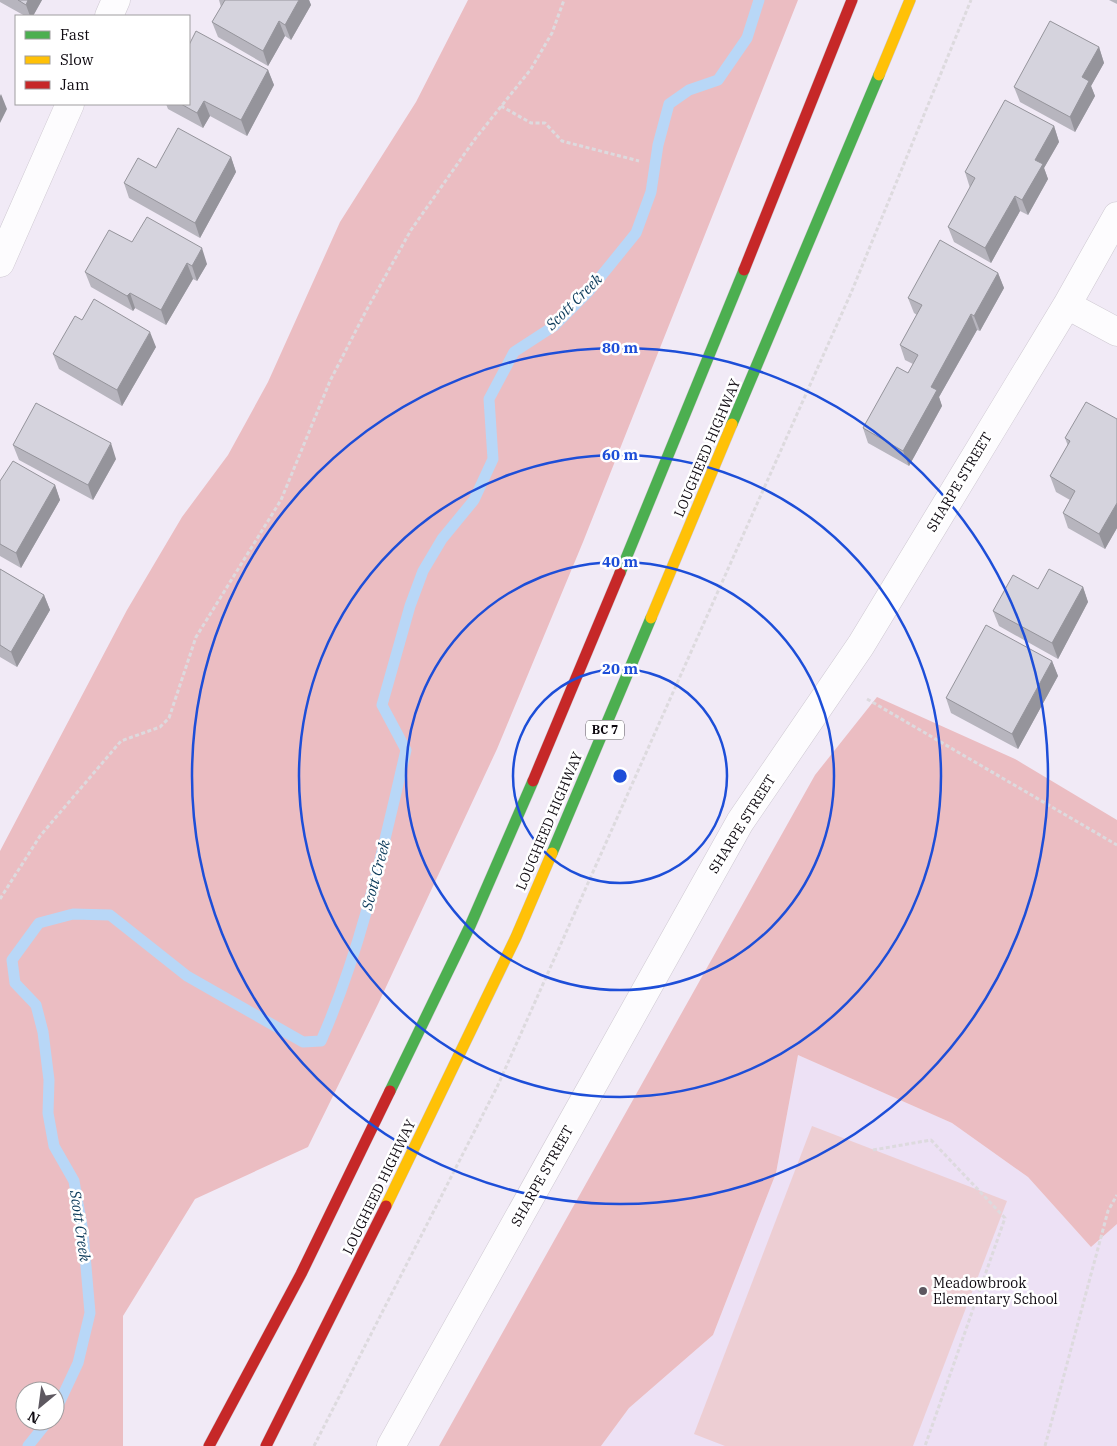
<svg xmlns="http://www.w3.org/2000/svg" width="1117" height="1446" viewBox="0 0 1117 1446" font-family="'IBM Plex Serif',serif">
  <rect width="100%" height="100%" fill="#f1eaf6"/>
  <path fill="#ede1f5" d="M798,1055L952,1123L1028,1177L1091,1247L1117,1224V1446H601L629,1408L713,1335L776,1173Z"/>
  <path fill="#edced3" d="M812,1126L1007,1201L913,1446H725L694,1434Z"/>
  <path fill="#ebbdc2" fill-rule="evenodd" d="M468,0H798L583,542L497,749L379,1002L308,1147L195,1199L123,1316V1446H0V851L127,610L182,517L228,455L268,382L340,222L416,102ZM25,1391H55V1421H25Z
    M877,697L1015,759L1117,820V1224L1091,1247L1028,1177L952,1123L798,1055L776,1173L713,1335L629,1408L601,1446H439L815,775Z"/>
  <g fill="none" stroke-linecap="round" stroke-linejoin="round">
    <path stroke="#b8d7f7" stroke-width="11" d="M55,1412L78,1363L90,1313L83,1232L74,1181L54,1146L48,1113L49,1080L43,1032L36,1005L15,983L12,960L39,923L73,914L110,915L187,976L303,1042L321,1041C362,948 383,848 406,750L382,705L410,606L423,571L442,539L474,500L493,459L489,399L514,352L554,326L589,291L636,233L651,192L658,145L669,104L689,90L718,80L747,38L759,0
      M28,1446L48,1421"/>
    <defs>
      <path id="street" d="M109,16L116,0
        M0,263L70,104
        M1067,305L1117,332
        M391,1446L740,822L861,645L1067,305L1117,216"/>
      <path id="fast" d="M732,424L879,75
        M620,573L744,270
        M552,853L651,618
        M390,1091L470,926L533,781"/>
      <path id="slow" d="M879,75L910,0
        M651,618L732,424
        M386,1206L516,937L552,853"/>
      <path id="jam" d="M744,270L852,0
        M533,781L620,573
        M209,1446L301,1274L390,1091
        M266,1446L386,1206"/>
    </defs>
    <use href="#street" stroke="#cec8d1" stroke-width="29"/>
    <use href="#fast" stroke="#cec8d1" stroke-width="12"/>
    <use href="#slow" stroke="#cec8d1" stroke-width="12"/>
    <use href="#jam" stroke="#cec8d1" stroke-width="12"/>
    <path stroke="#dddade" stroke-width="3" stroke-dasharray="4 2.5" stroke-linecap="butt" d="M501,106L531,123H545L562,141L639,161
      M867,699L1117,845
      M0,899L40,836L121,741L160,727L169,718L196,637L281,500L330,381L366,311L411,230L475,139L531,69L552,33L564,0
      M873,1150L931,1140L1005,1218L925,1446
      M314,1446L498,1085L851,293L971,0
      M1045,1446L1108,1211L1117,1195"/>
    <use href="#street" stroke="#fdfcfe" stroke-width="28"/>
    <use href="#fast" stroke="#4caf50" stroke-width="11"/>
    <use href="#slow" stroke="#ffc107" stroke-width="11"/>
    <use href="#jam" stroke="#c62828" stroke-width="11"/>
  </g>
  <path fill="#b7b5be" d="M0,0H42L33,16H25L0,2Z
    M219,0H309L311,5L291,40L285,36L268,66L218,37L212,22L221,7Z
    M1109,0H1117V4Z
    M1099,47L1104,63L1091,86L1095,96L1075,132L1020,102L1014,87Z
    M268,70L274,85L247,136L210,116L203,128L168,109L166,104H189Z
    M1054,126L1059,142L1044,168L1048,179L1028,215L1020,211L991,263L954,242L948,227L970,188L965,172Z
    M231,157L236,172L200,238L129,198L124,183L156,168Z
    M132,242L207,264L197,281L193,279L166,325L135,308L133,311L91,287L85,272Z
    M998,273L1004,288L980,331L977,330L939,397L942,406L909,466L868,443L863,428L908,373L913,364L905,360L900,345L917,315L914,313L908,298Z
    M82,320L156,347L122,406L59,369L53,354Z
    M1117,419V528L1105,549L1068,528L1063,513L1070,500L1056,492L1050,476L1068,446L1065,438Z
    M13,445L116,459L93,500L19,460Z
    M0,481L55,485L60,500L21,568L0,556Z
    M0,569L44,595L50,610L17,667L0,657Z
    M1083,587L1088,602L1058,659L999,626L993,611L1038,589Z
    M1052,661L1058,676L1018,749L951,713L946,698Z"/>
  <path fill="#95949b" d="M28,0H42L33,16H30L26,5Z
    M299,0H309L311,5L291,40L285,25Z
    M279,21L285,36L268,66L263,51Z
    M1099,47L1104,63L1091,86L1095,96L1075,132L1070,117L1082,77Z
    M268,70L274,85L247,136L241,120Z
    M1,94L7,109L0,123V96Z
    M204,101L210,116L203,128L197,113Z
    M1054,126L1059,142L1044,168L1048,179L1028,215L1022,200L1035,160Z
    M231,157L236,172L200,238L195,223Z
    M1015,196L1020,211L991,263L985,248Z
    M202,248L207,264L197,281L192,266Z
    M187,263L193,279L166,325L161,310Z
    M998,273L1004,288L980,331L974,316Z
    M130,293L135,308L133,311L127,296Z
    M971,314L977,330L939,397L942,406L909,466L903,451L931,387Z
    M150,332L156,347L122,406L117,390Z
    M111,443L116,459L93,500L88,485Z
    M55,485L60,500L21,568L16,553Z
    M1117,503V528L1105,549L1099,534Z
    M1083,587L1088,602L1058,659L1052,643Z
    M44,595L50,610L17,667L11,652Z
    M1052,661L1058,676L1018,749L1012,734Z"/>
  <path fill="#d5d3dd" stroke="#95949b" d="M18,0H28L26,5Z
    M225,0H299L285,25L279,21L263,51L212,22Z
    M1050,21L1099,47L1082,77L1089,81L1070,117L1014,87Z
    M196,31L268,70L241,120L204,101L197,113L181,104H189V45Z
    M1005,100L1054,126L1035,160L1043,164L1022,200L1015,196L985,248L948,227L975,178L965,172Z
    M178,128L231,157L195,223L124,183L138,158L156,168Z
    M147,217L202,248L192,266L187,263L161,310L130,293L127,296L85,272L109,230L132,242Z
    M940,240L998,273L974,316L971,314L931,387L937,390L903,451L863,428L897,367L908,373L918,355L900,345L922,305L908,298Z
    M94,299L150,332L117,390L53,354L75,316L82,320Z
    M1086,402L1117,419V503L1099,534L1063,513L1075,491L1050,476L1070,441L1065,438Z
    M36,403L111,443L88,485L13,445Z
    M13,461L55,485L16,553L0,544V481Z
    M0,569L44,595L11,652L0,645Z
    M1049,569L1083,587L1052,643L993,611L1013,575L1038,589Z
    M986,625L1052,661L1012,734L946,698Z"/>
  <g fill="none" stroke="#1d4ed8" stroke-width="2.5">
    <circle cx="620" cy="776" r="107"/>
    <circle cx="620" cy="776" r="214"/>
    <circle cx="620" cy="776" r="321"/>
    <circle cx="620" cy="776" r="428"/>
  </g>
  <circle fill="#5d5860" stroke="#fff" stroke-width="2" cx="923" cy="1291" r="5"/>
  <g text-anchor="middle" stroke-width="5" stroke-linejoin="round" paint-order="stroke">
    <rect fill="#fff" stroke="#565358" stroke-width="1" x="586" y="720.5" width="38" height="19" rx="4"/>
    <g font-size="12" font-weight="bold" fill="#0e0910">
      <text x="605" y="734">BC 7</text>
    </g>
    <g font-size="14" fill="#0e0910" stroke="#fff">
      <text transform="translate(707 448) rotate(-67)" y="5">LOUGHEED HIGHWAY</text>
      <text transform="translate(959 482) rotate(-59)" y="5">SHARPE STREET</text>
      <text transform="translate(549 821) rotate(-67)" y="5">LOUGHEED HIGHWAY</text>
      <text transform="translate(742 824) rotate(-58)" y="5">SHARPE STREET</text>
      <text transform="translate(542 1176) rotate(-61)" y="5">SHARPE STREET</text>
      <text transform="translate(379 1187) rotate(-64)" y="5">LOUGHEED HIGHWAY</text>
    </g>
    <g font-size="14" fill="#0e0910" stroke="#fff" text-anchor="start">
      <text x="933" y="1288">Meadowbrook<tspan x="933" dy="16">Elementary School</tspan></text>
    </g>
    <g font-size="15" font-style="italic" fill="#0a3959" stroke="#fff">
      <text transform="translate(574 302) rotate(-45)" y="5">Scott Creek</text>
      <text transform="translate(376 875) rotate(-75)" y="5">Scott Creek</text>
      <text transform="translate(80 1226) rotate(82)" y="5">Scott Creek</text>
    </g>
  </g>
  <circle cx="620" cy="776" r="8" fill="#1d4ed8" stroke="#fff" stroke-width="2.5"/>
  <g font-size="15" text-anchor="middle" font-weight="bold" fill="#1d4ed8" stroke="#fff" stroke-width="5" stroke-linejoin="round" paint-order="stroke">
    <text x="620" y="353">80 m</text>
    <text x="620" y="460">60 m</text>
    <text x="620" y="567">40 m</text>
    <text x="620" y="674">20 m</text>
  </g>
  <rect x="15" y="15" width="175" height="90" fill="#ffffff" stroke="#9f9d9f"/>
  <rect x="25" y="31" width="25" height="8" fill="#4caf50" stroke="#9f9d9f"/>
  <text x="60" y="40" font-size="15" fill="#0e0910">Fast</text>
  <rect x="25" y="56" width="25" height="8" fill="#ffc107" stroke="#9f9d9f"/>
  <text x="60" y="65" font-size="15" fill="#0e0910">Slow</text>
  <rect x="25" y="81" width="25" height="8" fill="#c62828" stroke="#9f9d9f"/>
  <text x="60" y="90" font-size="15" fill="#0e0910">Jam</text>
  <g transform="translate(40 1406) rotate(209)"><circle r="24" fill="#ffffff" stroke="#9f9d9f"/>
  <path d="M0-4L9 19L0 12L-9 19Z" fill="#5d5860"/>
  <text y="-8" font-size="14" font-weight="bold" text-anchor="middle" fill="#0e0910">N</text>
  </g>
</svg>
